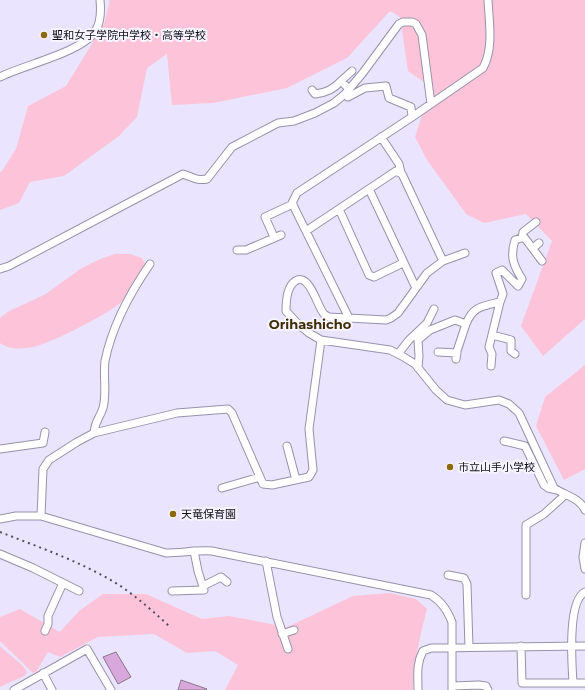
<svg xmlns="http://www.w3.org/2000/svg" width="585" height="690" viewBox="0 0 585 690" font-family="Montserrat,'Noto Sans JP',sans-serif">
  <rect width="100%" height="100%" fill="#eae4fe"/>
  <path fill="#fdc4d9" d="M110,0H585V319L543,356L521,326L552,241L526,214L484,223L466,214L427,160L415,137L431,87L408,71L400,17L390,11L347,58L287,88L213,103L172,105L167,54L147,68L137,117L119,136L64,176L30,182L19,203L0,210V172L2,171L16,149L28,106L66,86L104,24Z
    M115,254H130L142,258L146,265C140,274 132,291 125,299C113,312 50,344 33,347C22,349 9,350 0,343V318L9,311L44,295L82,268L100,259Z
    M585,365V469L564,480L536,426L545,397Z
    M390,593L416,599L427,609C420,636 414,662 413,690H225L238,665L215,651L187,653L154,634L98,637L60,657L48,652L36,672L33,673L0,641V617L20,609L60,632L79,611L103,594H146L202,619L229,616L287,627L353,596Z
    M0,646C7,653 23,664 27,672L24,676L0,687Z"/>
  <path fill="#d8a7db" stroke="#8a788b" d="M116,652L131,677L118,684L103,657Z
    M181,680L207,689L206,690H178Z"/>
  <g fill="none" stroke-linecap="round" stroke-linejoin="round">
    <defs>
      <path id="minor" d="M0,77C23,65 84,52 96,30C101,21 101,10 100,0
        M349,89L341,81L352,71
        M312,90L315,94C325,93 335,88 341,81
        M345,94L348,97L365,88L386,86L389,98L411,107L412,117L297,193L292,203L349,318
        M412,117L483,68C494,48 489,22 488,0
        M381,137L399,164L401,173
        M369,189L416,288
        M339,209L369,275L374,277L403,263
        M306,231L396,171L402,174L443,261L427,273L398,313L391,318L386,320L329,317C327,316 325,315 324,314C317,307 309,268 293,283C287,289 286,303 286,311L299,325L309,333L321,340L390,350L402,356L415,364L436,390L447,400L465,405L499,400L509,404L519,413L554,488C564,495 580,498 585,510
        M274,237L265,217L293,204
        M522,238L523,232L536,222
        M533,248L539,243
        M237,250H246L281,235
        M443,261L465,253
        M0,269L9,266L183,174C192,177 197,181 207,179L232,147L278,123L294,121L315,113L334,103L345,94L362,74L393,32L399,24L403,22H412L416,24L422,35L431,104
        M500,302L503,294L496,273L502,270L518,286L522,279C513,265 510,256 515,240L524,237L542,261
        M466,324C473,306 483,306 500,302L489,347L492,354L491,366
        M492,335L511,340V351L515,354
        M438,352L457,353
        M398,354L409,340L427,323L434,309
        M418,368L419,356L418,340L430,330L455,320L466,324L457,351L456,359
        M94,433C95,420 100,418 103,408C107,394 103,376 105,361C112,326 130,293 150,264
        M504,441L525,446L544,485L548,488L557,490
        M287,446L296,480
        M0,449L43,443L45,432
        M222,488L260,477
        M41,516L43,469L49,460L77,442L94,433L177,413L228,409L232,413L263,484L272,485L309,477L313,470L309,429L321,340
        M0,519L16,516H41L166,553C182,553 196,550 212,551L431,595C442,602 447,610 452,622V690
        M585,543L583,557L585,569
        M0,554L33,568L79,591
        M266,561L277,617L288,649
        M448,575L464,578L467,584L469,647
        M203,586L221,577L227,582
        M172,591L204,590L198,571L194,551
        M526,595V525L544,514L565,495
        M45,631L48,624V616L63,583
        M282,634L294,630
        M521,646L522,683H585
        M43,673L52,690
        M573,683C572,665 567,601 585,592
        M452,686L479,685L486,686L488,690
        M14,690L87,649L111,690
        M418,690C418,675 416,664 423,651L431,648L585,646"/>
    </defs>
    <use href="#minor" stroke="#9692a9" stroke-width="9"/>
    <use href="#minor" stroke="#fff" stroke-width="7"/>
    <path stroke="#53505d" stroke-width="2" stroke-dasharray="2 4" stroke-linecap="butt" d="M0,532C41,548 85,563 122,587C139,599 154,612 169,626"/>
  </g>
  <g fill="#8c690b" stroke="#f6f4ff" stroke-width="1.5">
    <circle cx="44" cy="35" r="4"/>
    <circle cx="450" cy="467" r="4"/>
    <circle cx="173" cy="514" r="4"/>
  </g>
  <g text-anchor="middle" stroke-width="4" stroke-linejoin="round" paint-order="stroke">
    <g font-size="11" fill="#100e16" stroke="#f6f4ff" text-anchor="start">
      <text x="52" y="39">聖和女子学院中学校・高等学校</text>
      <text x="458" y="471">市立山手小学校</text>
      <text x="181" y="518">天竜保育園</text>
    </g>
    <g font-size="13" font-weight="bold" fill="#3e2d04" stroke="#f6f4ff">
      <text x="310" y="329">Orihashicho</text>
    </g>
  </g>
</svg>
